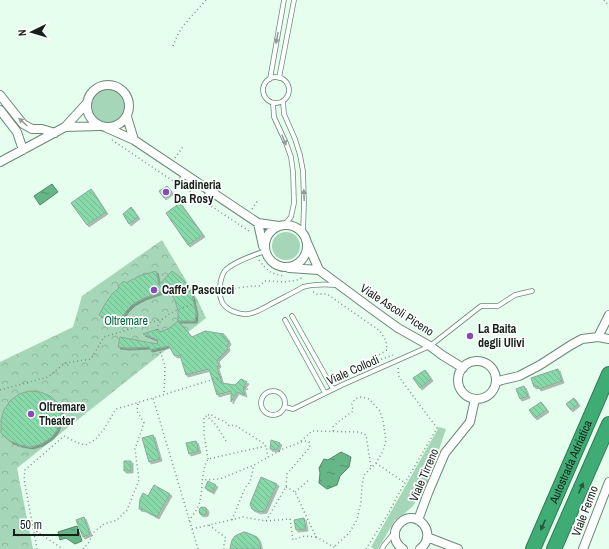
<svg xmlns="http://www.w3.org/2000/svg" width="609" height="549" viewBox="0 0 609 549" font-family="'Archivo Narrow',sans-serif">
  <defs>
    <pattern id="park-crowns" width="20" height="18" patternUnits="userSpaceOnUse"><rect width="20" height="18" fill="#a6d6b8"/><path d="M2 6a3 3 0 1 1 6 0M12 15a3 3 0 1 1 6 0" fill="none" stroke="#8eb79e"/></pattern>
    <pattern id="water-ripples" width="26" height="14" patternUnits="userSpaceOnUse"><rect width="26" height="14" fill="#66b688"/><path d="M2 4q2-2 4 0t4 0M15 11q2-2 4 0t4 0" fill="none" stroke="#53946e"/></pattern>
    <pattern id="building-back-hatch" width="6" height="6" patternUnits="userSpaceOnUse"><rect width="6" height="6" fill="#88d9aa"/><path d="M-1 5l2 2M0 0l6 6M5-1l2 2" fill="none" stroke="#74ba92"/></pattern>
    <filter id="shadow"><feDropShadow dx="2" dy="2" stdDeviation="0" flood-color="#0004"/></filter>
  </defs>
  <rect width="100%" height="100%" fill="#e5feee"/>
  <path fill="#a6d6b8" d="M90 106a18 18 0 1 1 36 0a18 18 0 1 1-36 0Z
    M272 246a14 14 0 1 1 28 0a14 14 0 1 1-28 0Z
    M439,427L446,429L428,482L413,506L404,514L395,520L378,549H374L371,547Z"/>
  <path fill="url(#park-crowns)" d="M162,240L197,299L206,318L17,468L33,549H0V362L73,327L82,296Z"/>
  <path fill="url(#water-ripples)" stroke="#4e8967" d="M52,184L58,192L40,205L34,196Z
    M341,452L351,457L349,467L340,476L337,485L327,489L319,483L320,473L319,468L324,459L328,460Z
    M77,526L82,541L75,544L66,538L60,540L58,532Z"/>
  <path fill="url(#building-back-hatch)" stroke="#8ba896" filter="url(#shadow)" d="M167,186L172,192L164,198L159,191Z
    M91,189L106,212L87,225L71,203Z
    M180,203L203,235L188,245L166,213Z
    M131,207L138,217L129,224L123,214Z
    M156,271L159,285L172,271L180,277L184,281L192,295L196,313L195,321H178L192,337L205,331L224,334V338H227L229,343L227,345L228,349L217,360L219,365L217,367L222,383L235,385L241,379L247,382L243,387H246L243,388L245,395L237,392L231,402V391L217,395L209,369L186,375L180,355L176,356L174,355L169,346L150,350L149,347L127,348L118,347L120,337L157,344L158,340L143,334L158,329L160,332L168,329L178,321V311L175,300L171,294L167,290L144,298L133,304L127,310L121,319L119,324L99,315L105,304L112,294L119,288L118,286L124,281L126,283L139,276Z
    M558,369L562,381L539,389L538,386L534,387L531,378Z
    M425,370L431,379L420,388L413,378Z
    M524,386L528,396L520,399L516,389Z
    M29,391L40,392L50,396L59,404L61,408V419L57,430L51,438L41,444L31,447L20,445L10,441L1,433V420L4,410L10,401L19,394Z
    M574,398L578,404L571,410L566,404Z
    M541,402L547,410L535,418L529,410Z
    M153,435L160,459L149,462L142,438Z
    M271,440L280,443L277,450L270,449Z
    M196,441L199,451L189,454L186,443Z
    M124,461H131V471H124Z
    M261,477L277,484L265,511L259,512L252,509L250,504Z
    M208,481L216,485L212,492L205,488Z
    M154,485L170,494L157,517L144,510L139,509L140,499L143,493L148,496Z
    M199 511a4 4 0 1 1 8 0a4 4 0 1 1-8 0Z
    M84,517L90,534L83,537L76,520Z
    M304,518L306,529L296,530L294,520Z
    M244,532L248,533L257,537L259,541L261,549H230L231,544L232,540L235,536L239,534Z"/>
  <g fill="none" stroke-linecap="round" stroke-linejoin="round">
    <defs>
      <path id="lane" d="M263 90a13 13 0 1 1 26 0a13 13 0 1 1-26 0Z
        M279,78L294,0
        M270,79L284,0
        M283,102L284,114L295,139L300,155L303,171L304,203L303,233
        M273,103L274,117L286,143L291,157L293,172L294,203L291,217L285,224
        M178,184L185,175
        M203,200L210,191
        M265,251C254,255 230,263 224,272C220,279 218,294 222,302C226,310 239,315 248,314C256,313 264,308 271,304C282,298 293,293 303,287C314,284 324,284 336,285
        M292,316L333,389
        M285,320L325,393
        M261 403a12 12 0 1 1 24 0a12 12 0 1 1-24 0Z
        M285,407L293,409L342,385L430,346L481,306H498L515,295L532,291
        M382,549L384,545L394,533"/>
      <path id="street" d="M87 106a21 21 0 1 1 42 0a21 21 0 1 1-42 0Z
        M0,95L23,124L32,129H42L55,133
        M0,110L17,132L23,150
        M127,117L134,140
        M65,127L99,126
        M107,128L134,140L258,223L279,226
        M0,162L65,127L86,104
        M258,223L263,246
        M265 246a21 21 0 1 1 42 0a21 21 0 1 1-42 0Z
        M306,240L319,270L373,310L398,328L430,346L442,355L463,368
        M289,268L319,270
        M598,337L609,315
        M458 380a19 19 0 1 1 38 0a19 19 0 1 1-38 0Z
        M496,382L502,380L519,376L540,365L571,345L582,339L598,337L609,339
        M418,520L428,493L445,453L470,422L475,399
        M427,537L458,549
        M403,549C397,545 394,540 395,533C395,529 398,525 401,522C417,508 439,534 420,549
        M583,549L609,482"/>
      <g id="highway">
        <path id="s1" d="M533,549L609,374"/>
        <path d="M554,549L609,424"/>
      </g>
    </defs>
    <use href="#lane" stroke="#6b8876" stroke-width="5.5"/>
    <use href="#street" stroke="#6b8876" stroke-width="10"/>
    <use href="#highway" stroke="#317b55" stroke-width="16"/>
    <path stroke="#7f9287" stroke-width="1.5" stroke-dasharray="1 3" stroke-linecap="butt" d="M604,0L609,6
      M173,46L178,34L184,25L206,0
      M112,140L173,181
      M175,158L183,147
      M183,187L198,197
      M208,204L249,231L251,233
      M252,209L258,200
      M259,260C267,271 271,274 285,276
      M227,290C237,288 248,286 259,286L265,281H271L284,282L297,280L304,277
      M313,292L317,294H327L380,331L386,341L387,350L377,356L376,359L379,360L393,355
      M157,330C158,314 186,307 198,302
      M159,348L165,366L164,395
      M0,390L48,377L65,363L91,359L104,337L162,319
      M208,415L211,414C216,420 225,419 229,426L234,425L238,427L263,443L266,446
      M333,431V427L338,422L353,411L352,404L355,399L361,397L369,399L380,411L383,421L386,440L383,451L376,463L364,475L362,485L361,502L357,520L349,533L334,547
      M301,441L312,431L359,432L366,435L371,467
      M208,459L204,434V417L207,416L216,425L226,441
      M376,463L405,483
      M286,487L295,492L316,537L334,547L335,549
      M295,492L310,479
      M232,520L245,488L250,482L254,465
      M189,521C193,515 199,507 200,501C203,487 201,472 208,459L266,446L268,457
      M266,521L290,519L293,540L305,536L316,537
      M209,525L226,538L224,544V549
      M33,529L63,549
      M192,529L243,517L266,521L286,487L287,474L310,447L309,442L306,441L301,442L283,449L254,465L220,479L202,480
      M37,549L24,479L25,470L64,436L78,443L86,445L96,439L104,429L116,409L153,398
      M83,549L89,542L94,532L104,524L117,520L127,510L139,480L135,449L144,423L137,411L138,403
      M198,549L153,398L224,376
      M366,549L388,514L398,495L437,428L399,377L398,367"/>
    <use href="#lane" stroke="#fff" stroke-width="4"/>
    <use href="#street" stroke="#fff" stroke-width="8"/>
    <use href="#highway" stroke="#40ac75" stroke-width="14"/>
  </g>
  <defs><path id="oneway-solid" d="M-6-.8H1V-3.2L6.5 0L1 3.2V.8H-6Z"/></defs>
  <g fill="#969b98">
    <use href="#oneway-solid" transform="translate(277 38) rotate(101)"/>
    <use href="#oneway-solid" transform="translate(23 122) rotate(-138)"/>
    <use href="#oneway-solid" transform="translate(284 140) rotate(68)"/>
    <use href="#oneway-solid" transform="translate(304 195) rotate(-92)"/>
  </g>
  <g fill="#26593e">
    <use href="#oneway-solid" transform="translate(581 488) rotate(-66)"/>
    <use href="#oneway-solid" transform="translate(543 525) rotate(114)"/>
  </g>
  <g fill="#8a48bd" stroke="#fff" stroke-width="1.5">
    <circle cx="166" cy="192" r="4"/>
    <circle cx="154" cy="290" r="4"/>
    <circle cx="470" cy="336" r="4"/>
    <circle cx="31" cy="414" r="4"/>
  </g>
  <g text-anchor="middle" stroke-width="3.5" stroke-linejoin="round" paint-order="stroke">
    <g font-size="12" font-weight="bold" fill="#15211a" stroke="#fff" text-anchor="start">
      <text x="174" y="189">Piadineria<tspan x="174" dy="14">Da Rosy</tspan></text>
      <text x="162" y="294">Caffe' Pascucci</text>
      <text x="478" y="333">La Baita<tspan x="478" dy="14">degli Ulivi</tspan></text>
      <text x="39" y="411">Oltremare<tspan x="39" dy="14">Theater</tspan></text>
    </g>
    <g font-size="12" fill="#15211a" stroke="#fff">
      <text transform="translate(397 310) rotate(33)" y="4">Viale Ascoli Piceno</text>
      <text transform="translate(353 370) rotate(-24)" y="4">Viale Collodi</text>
      <text dy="4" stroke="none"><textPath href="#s1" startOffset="95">Autostrada Adriatica</textPath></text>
      <text transform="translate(424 475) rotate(-67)" y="4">Viale Tirreno</text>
      <text transform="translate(585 511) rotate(-69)" y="4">Viale Fermo</text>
    </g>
    <g font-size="12" fill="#00673d" stroke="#fff">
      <text x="126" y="325">Oltremare</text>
    </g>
  </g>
  <g transform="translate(32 32) rotate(265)" stroke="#ffffff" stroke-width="3" paint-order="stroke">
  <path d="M0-3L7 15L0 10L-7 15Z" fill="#15211a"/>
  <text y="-6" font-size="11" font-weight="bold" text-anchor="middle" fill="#15211a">N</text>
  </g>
  <path d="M14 529v6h64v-6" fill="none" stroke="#15211a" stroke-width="2"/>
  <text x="20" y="529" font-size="12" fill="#15211a" stroke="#ffffff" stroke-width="3" paint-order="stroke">50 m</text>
</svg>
